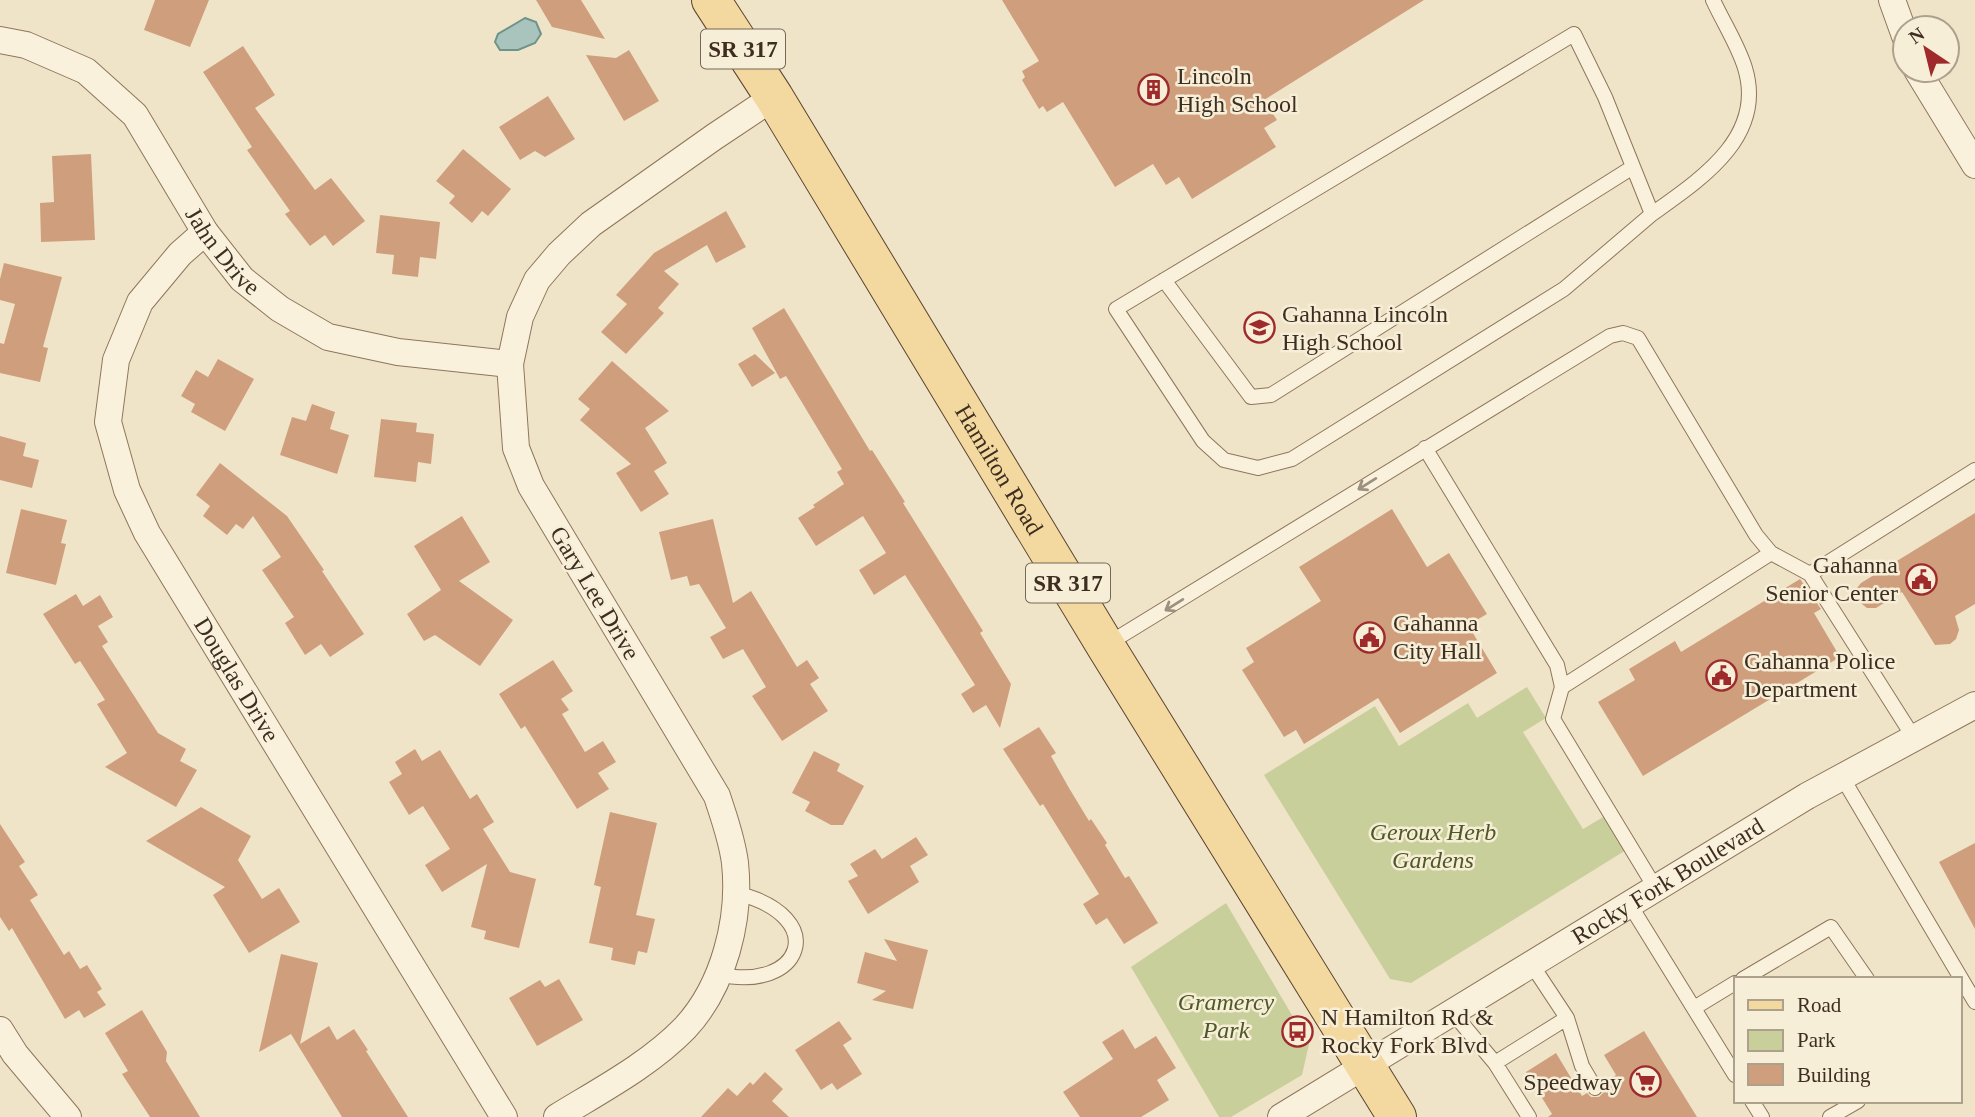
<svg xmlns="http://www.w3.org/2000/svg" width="1975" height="1117" viewBox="0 0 1975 1117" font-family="'Times New Roman',serif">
  <rect width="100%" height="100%" fill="#f0e4c8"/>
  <path fill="#c9cf9b" d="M1527,687L1546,718L1523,732L1583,829L1610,813L1631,847L1411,983L1390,979L1264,775L1375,706L1399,746L1468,703L1477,718Z
    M1226,903L1309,1044L1302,1075L1231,1117H1219L1131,967Z"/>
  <path fill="#a9c4bc" stroke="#6f938a" stroke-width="2" d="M525,18L536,22L541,34L535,43L518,50H500L495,42L498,34Z"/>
  <path fill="#cf9f7d" d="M155,0H209L190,47L144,30Z
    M536,0H581L605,39L552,27Z
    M1002,0H1424L1264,100L1277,120L1264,128L1276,147L1192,199L1179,177L1166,185L1153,164L1115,187L1063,102L1047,112L1043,106L1039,109L1022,80L1025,77L1022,71L1039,61Z
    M243,46L275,95L255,108L315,190L331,178L365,221L333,246L325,235L310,246L285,214L290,211L247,150L252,147L203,72Z
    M629,50L659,101L624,121L586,55L616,58Z
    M548,96L575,139L545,157L535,151L520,160L499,127Z
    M463,149L511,189L488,216L482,211L472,223L449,203L455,196L436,181Z
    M91,154L95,240L41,242L40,203L54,202L52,156Z
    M726,211L746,247L716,263L707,245L664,271L679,284L658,308L664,313L626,354L601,332L627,304L616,295L654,253Z
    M380,215L440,222L436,259L420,257L418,277L392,274L394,255L376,253Z
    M4,263L62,277L43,347L48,348L40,382L0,373V343L4,344L15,304L0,300V279Z
    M784,308L870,451L872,450L905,502L903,503L983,631L980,633L1011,684L1000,728L986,705L973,713L961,694L975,685L905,575L874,595L859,570L886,553L863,516L816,546L798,518L815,507L813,505L844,484L837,472L842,469L786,376L780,379L752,328Z
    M755,354L775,373L752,387L738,364Z
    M218,359L254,379L225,431L191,412L195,404L181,396L196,370L208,377Z
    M612,361L669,411L645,428L667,463L654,471L669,494L641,512L616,473L631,464L580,420L590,409L578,399Z
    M312,404L335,412L330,429L349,435L337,474L280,455L292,417L306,421Z
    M381,419L417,423L416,432L434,434L431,464L418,462L416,482L374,477Z
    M0,436L26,443L23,456L39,460L32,488L0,480Z
    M220,463L287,516L324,570L322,571L364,634L330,657L321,644L305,655L285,623L294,617L262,570L281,557L253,516L243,529L236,524L227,535L203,516L210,506L196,495Z
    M21,509L67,520L61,543L66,544L56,585L6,573Z
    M1392,509L1427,567L1449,553L1487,614L1468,625L1497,673L1400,733L1378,698L1304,744L1296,730L1284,737L1242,670L1254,662L1246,648L1321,601L1299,567Z
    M1975,513V604L1955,616L1959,630L1956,639L1950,644L1935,645L1902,592L1876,608H1867L1858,601L1857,588L1861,583Z
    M462,516L490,562L459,581L513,620L480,666L435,635L424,641L407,614L441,590L414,546Z
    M713,519L733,603L751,591L797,667L807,660L819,678L810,684L828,711L782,741L752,696L766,687L743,649L723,659L710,637L726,628L699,584L690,586L687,576L671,580L659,532Z
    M1800,579L1821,609L1814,613L1840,657L1643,776L1598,702L1635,680L1629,669L1675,641L1681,652Z
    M76,594L83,606L100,595L113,617L98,626L108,642L102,646L158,733L186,749L180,761L197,770L176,807L105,767L127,753L97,704L105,700L80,661L75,664L43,614Z
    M553,660L573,691L561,699L569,710L562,714L585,752L603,741L616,762L598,773L609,789L577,809L525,726L521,729L499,694Z
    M1039,727L1056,753L1051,756L1069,788L1089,821L1091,819L1107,843L1105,845L1125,878L1129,876L1158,923L1124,944L1107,918L1096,925L1083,904L1099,894L1043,804L1040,806L1003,749Z
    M415,749L422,761L440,750L470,799L477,794L494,822L483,829L510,872L536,879L519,948L484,939L486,931L471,927L487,864L442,892L425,865L450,849L423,806L409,815L389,782L402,774L395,762Z
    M814,751L840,764L837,771L864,786L843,825H831L805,811L810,802L792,793Z
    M201,807L251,836L238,860L262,899L279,888L300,922L249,953L213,895L225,887L146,841Z
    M610,812L657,823L636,915L655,919L647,953L638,951L635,965L611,960L613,948L589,943L601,887L594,885Z
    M0,824L25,862L19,866L38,895L30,900L64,955L69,951L80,969L87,965L102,989L97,992L106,1005L84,1018L79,1010L65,1019L12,928L9,931L0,917Z
    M916,837L928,855L910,866L919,882L868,914L848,881L858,876L850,864L875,849L882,859Z
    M1975,843V929L1939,862Z
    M884,939L928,950L913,1009L872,1000L886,991L857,983L865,952L897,961Z
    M281,954L318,963L300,1044L329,1026L337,1040L354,1029L368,1050L366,1051L408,1117H342L291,1034L259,1052Z
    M559,979L583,1020L537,1046L509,998L540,980L545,987Z
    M142,1010L167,1052L166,1061L200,1117H150L122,1074L128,1071L105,1033Z
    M839,1021L852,1039L843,1045L862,1074L837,1090L832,1083L821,1090L795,1050Z
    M1123,1029L1135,1049L1156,1036L1176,1068L1157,1080L1169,1100L1141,1117H1080L1063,1092L1113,1059L1102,1042Z
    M1644,1031L1697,1117H1548L1552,1114L1526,1072L1556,1053L1582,1096L1587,1093L1591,1097H1599L1604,1092L1603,1083L1616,1075L1604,1055Z
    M765,1072L783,1089L772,1101L789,1117H701L728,1088L737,1096L750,1082L753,1085Z"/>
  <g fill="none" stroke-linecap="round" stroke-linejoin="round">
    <defs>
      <path id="service" d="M1574,34L1605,97L1652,214L1564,289L1292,459L1258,468L1224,460L1203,441L1116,309Z
        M1652,214C1701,179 1766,137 1745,68C1738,45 1723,22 1713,0
        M1164,280L1251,397L1271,395L1633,167
        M1425,448L1557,665L1562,687L1553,719L1656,889
        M1810,574L1975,470
        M1106,645L1610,336L1623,333L1638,338L1756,535L1771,553L1810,574L1914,738
        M1562,687L1771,553
        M1842,777L1975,1002
        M1630,905L1735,1075
        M1532,965L1567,1018L1582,1066L1595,1088
        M718,974C801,994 833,917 736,893
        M1743,979L1831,927L1867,979
        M1694,1008L1735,983
        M1453,1013L1495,1063
        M1752,1101L1762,1117
        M1529,1117L1495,1063L1567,1018
        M1830,1117L1858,1101"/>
      <g id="minor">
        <path d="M1892,0L1905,36"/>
        <path id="s1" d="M0,40L26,45L86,71L135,115L205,232L242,279L280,309L328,337L398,352L510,364"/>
        <path d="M1917,70L1975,165"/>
        <path id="s2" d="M205,232L180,254L140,302L116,360L108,422L127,490L147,533L504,1117"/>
        <path d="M0,1030L15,1054L68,1117"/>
        <path d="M557,1117C601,1090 649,1065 685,1028C724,986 741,919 735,863C732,839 724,818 717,796L531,486L516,448L510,364L520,317L537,280L559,254L591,224L714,137L774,97"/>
        <path id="s3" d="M1281,1117L1807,796L1975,705"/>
      </g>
      <g id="primary">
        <path id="s4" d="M711,0L774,97L1105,645L1397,1117"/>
      </g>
    </defs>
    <use href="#service" stroke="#8d765c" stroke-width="16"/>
    <use href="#minor" stroke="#8d765c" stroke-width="28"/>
    <use href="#primary" stroke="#5b4430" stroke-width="40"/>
    <use href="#service" stroke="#faf1dc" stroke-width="14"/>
    <use href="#minor" stroke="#faf1dc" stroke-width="26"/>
    <use href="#primary" stroke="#f3d9a0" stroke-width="38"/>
  </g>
  <defs><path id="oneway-shaft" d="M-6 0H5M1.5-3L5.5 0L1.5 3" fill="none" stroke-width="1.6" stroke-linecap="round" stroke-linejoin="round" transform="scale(1.75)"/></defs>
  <g stroke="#9c907e">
    <use href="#oneway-shaft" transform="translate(1367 484) rotate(148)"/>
    <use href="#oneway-shaft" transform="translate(1174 605) rotate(148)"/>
  </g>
  <defs>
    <symbol id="building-ring" viewBox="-11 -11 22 22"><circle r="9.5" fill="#f7eed8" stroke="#9e2a2b" stroke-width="1.5"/><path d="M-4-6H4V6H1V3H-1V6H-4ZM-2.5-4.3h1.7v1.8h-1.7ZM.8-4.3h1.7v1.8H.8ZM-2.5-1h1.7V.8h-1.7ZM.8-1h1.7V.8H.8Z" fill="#9e2a2b"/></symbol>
    <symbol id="school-ring" viewBox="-11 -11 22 22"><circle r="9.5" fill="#f7eed8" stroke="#9e2a2b" stroke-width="1.5"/><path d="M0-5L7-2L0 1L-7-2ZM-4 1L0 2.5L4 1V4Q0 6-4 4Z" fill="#9e2a2b"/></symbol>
    <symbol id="civic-ring" viewBox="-11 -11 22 22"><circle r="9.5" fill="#f7eed8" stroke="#9e2a2b" stroke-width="1.5"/><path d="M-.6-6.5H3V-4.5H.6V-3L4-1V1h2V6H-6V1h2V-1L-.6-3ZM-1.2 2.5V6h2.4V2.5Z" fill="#9e2a2b"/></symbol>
    <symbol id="bus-ring" viewBox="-11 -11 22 22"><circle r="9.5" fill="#f7eed8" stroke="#9e2a2b" stroke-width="1.5"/><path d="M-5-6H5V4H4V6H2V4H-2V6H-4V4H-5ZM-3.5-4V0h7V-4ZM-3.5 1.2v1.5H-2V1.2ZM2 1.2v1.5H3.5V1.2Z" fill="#9e2a2b"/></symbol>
    <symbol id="supermarket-ring" viewBox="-11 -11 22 22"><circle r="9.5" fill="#f7eed8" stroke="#9e2a2b" stroke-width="1.5"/><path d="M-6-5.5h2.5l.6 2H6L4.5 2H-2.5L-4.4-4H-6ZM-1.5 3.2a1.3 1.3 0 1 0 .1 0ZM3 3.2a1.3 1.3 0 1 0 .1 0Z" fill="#9e2a2b"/></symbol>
  </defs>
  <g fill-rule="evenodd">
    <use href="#building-ring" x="1136" y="72" width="35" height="35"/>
    <use href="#school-ring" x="1242" y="310" width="35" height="35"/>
    <use href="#civic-ring" x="1904" y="562" width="35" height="35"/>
    <use href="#civic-ring" x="1352" y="620" width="35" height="35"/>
    <use href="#civic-ring" x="1704" y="658" width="35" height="35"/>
    <use href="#bus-ring" x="1280" y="1014" width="35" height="35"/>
    <use href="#supermarket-ring" x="1628" y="1064" width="35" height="35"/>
  </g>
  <g text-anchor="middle" stroke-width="5" stroke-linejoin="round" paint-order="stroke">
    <g fill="#f7eed8" stroke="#756857" stroke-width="2">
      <rect x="701" y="29.5" width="84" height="39" rx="5"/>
      <rect x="1026" y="563.5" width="84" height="39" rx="5"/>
    </g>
    <g font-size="23" font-weight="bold" fill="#3d2e20">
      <text x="743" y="57">SR 317</text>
      <text x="1068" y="591">SR 317</text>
    </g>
    <g font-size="24" fill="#3d2e20" stroke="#f7eed8" text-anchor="start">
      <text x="1177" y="84">Lincoln<tspan x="1177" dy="28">High School</tspan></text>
      <text x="1282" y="322">Gahanna Lincoln<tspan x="1282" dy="28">High School</tspan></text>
      <text x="1898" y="573" text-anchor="end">Gahanna<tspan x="1898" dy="28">Senior Center</tspan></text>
      <text x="1393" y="631">Gahanna<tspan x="1393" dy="28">City Hall</tspan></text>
      <text x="1744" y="669">Gahanna Police<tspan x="1744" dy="28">Department</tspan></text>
      <text x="1321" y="1025">N Hamilton Rd &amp;<tspan x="1321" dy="28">Rocky Fork Blvd</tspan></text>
      <text x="1622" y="1090" text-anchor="end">Speedway</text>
    </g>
    <g font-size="24" fill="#3d2e20" stroke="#f7eed8">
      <text dy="8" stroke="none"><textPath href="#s1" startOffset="320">Jahn Drive</textPath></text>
      <text dy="8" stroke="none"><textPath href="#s4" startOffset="551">Hamilton Road</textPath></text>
      <text transform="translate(595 593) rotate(59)" y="8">Gary Lee Drive</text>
      <text dy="8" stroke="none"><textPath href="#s2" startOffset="511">Douglas Drive</textPath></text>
      <text dy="8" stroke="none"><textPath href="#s3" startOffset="453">Rocky Fork Boulevard</textPath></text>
    </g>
    <g font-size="24" font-style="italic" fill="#4d5a26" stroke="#f7eed8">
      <text x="1433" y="840">Geroux Herb<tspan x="1433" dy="28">Gardens</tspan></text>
      <text x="1226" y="1010">Gramercy<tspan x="1226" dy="28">Park</tspan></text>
    </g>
  </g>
  <rect x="1734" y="977" width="228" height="126" fill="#f7eed8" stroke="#ada18e" stroke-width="2"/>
  <rect x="1748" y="1000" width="35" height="10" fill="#f3d9a0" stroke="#ada18e" stroke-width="2"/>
  <text x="1797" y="1012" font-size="21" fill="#3d2e20">Road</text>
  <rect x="1748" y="1030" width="35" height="21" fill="#c9cf9b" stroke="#ada18e" stroke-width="2"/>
  <text x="1797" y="1047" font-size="21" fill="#3d2e20">Park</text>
  <rect x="1748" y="1064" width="35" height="21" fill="#cf9f7d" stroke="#ada18e" stroke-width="2"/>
  <text x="1797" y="1082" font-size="21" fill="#3d2e20">Building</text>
  <g transform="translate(1926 49) rotate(325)"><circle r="33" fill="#f7eed8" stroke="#ada18e" stroke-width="2"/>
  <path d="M0-5L12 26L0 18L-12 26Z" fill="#9e2a2b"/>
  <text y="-10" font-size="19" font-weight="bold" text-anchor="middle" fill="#3d2e20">N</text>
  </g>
</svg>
